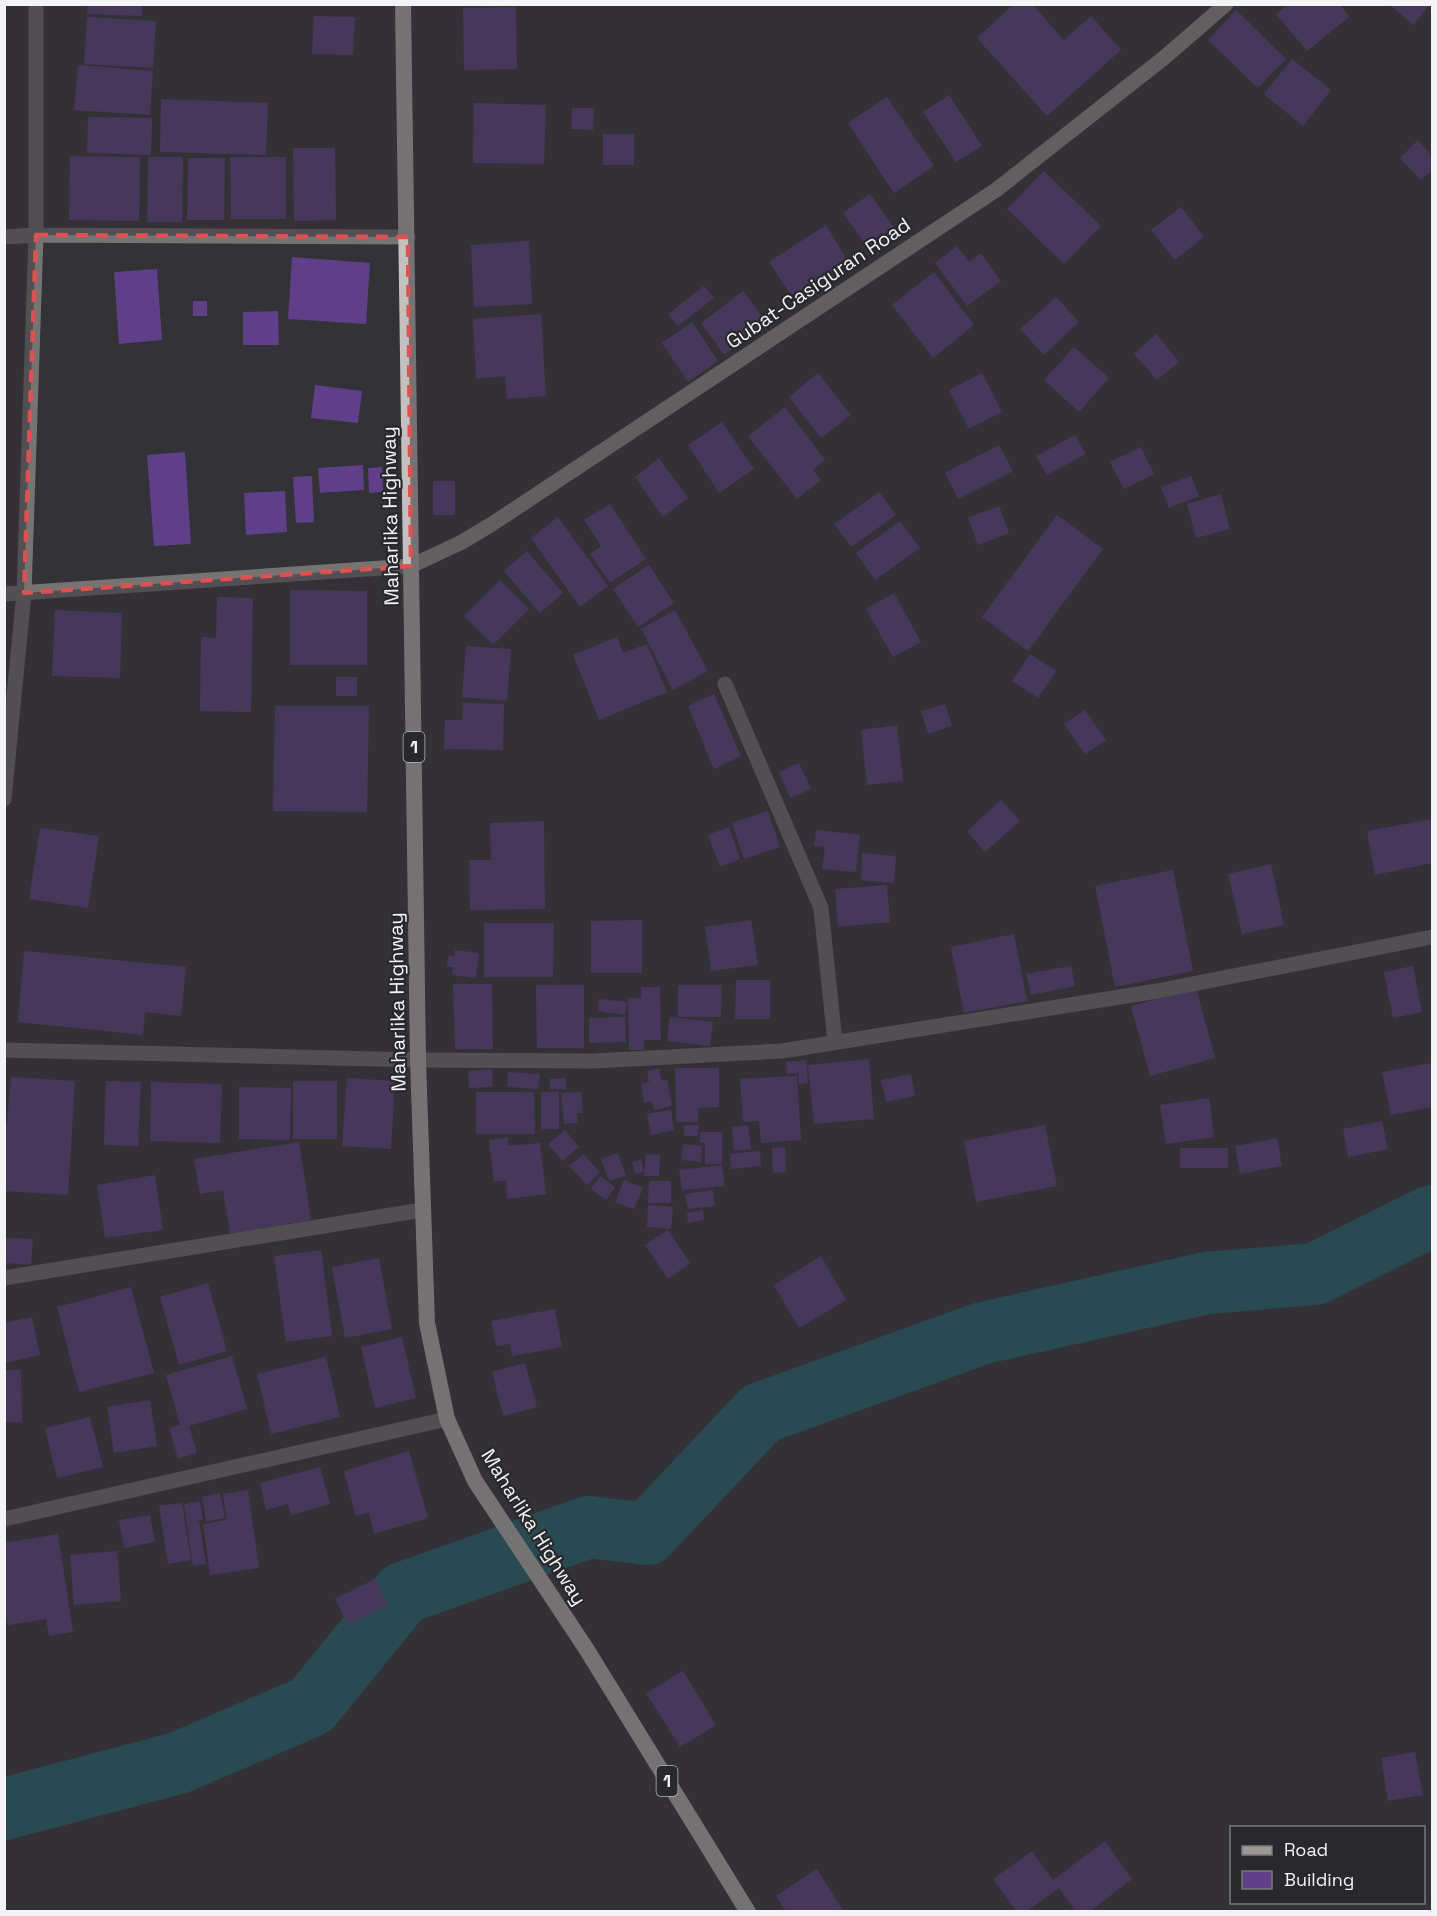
<svg xmlns="http://www.w3.org/2000/svg" width="1437" height="1916" viewBox="0 0 1437 1916" font-family="'Space Grotesk',sans-serif">
  <rect width="100%" height="100%" fill="#333236"/>
  <g fill="none" stroke-linecap="round" stroke-linejoin="round">
    <path stroke="#1f6873" stroke-width="62" d="M4,1809L178,1763L311,1706L403,1593L589,1527L647,1534L761,1413L983,1333L1207,1283L1315,1274L1432,1216"/>
  </g>
  <path fill="#5f3f88" d="M88,4H142V16L87,14Z
    M1014,4H1032L1064,40L1091,16L1121,50L1047,116L977,38Z
    M1288,4H1340L1349,17L1307,51L1276,14Z
    M1389,4H1430L1413,25Z
    M516,7L517,69L464,70L463,8Z
    M1236,10L1286,59L1258,88L1208,40Z
    M314,16L355,17L353,55L312,54Z
    M87,17L156,21L153,68L84,64Z
    M1292,59L1331,90L1303,126L1264,94Z
    M78,65L153,71L150,115L74,110Z
    M949,95L982,146L956,162L923,112Z
    M887,97L934,166L894,193L848,123Z
    M161,99L268,103L266,155L160,152Z
    M474,103L546,105L544,164L473,163Z
    M572,108H594L593,130L571,129Z
    M88,117L152,118L151,155L87,153Z
    M603,134H634V165H603Z
    M1418,140L1432,156V170L1421,180L1400,158Z
    M293,148H335L336,220L294,221Z
    M70,156L140,157L139,221L69,220Z
    M148,157H183L182,222H147Z
    M230,157H286V219H231Z
    M188,158H225L224,220H187Z
    M1044,171L1101,226L1064,264L1007,209Z
    M870,194L897,232L870,251L843,213Z
    M1181,207L1204,237L1175,260L1151,230Z
    M826,225L849,263L793,298L769,262Z
    M529,241L532,304L474,307L471,245Z
    M957,246L969,262L981,253L1001,281L967,306L935,263Z
    M292,257L370,263L366,324L288,319Z
    M157,269L162,340L119,344L114,272Z
    M934,272L974,325L933,358L892,305Z
    M704,286L714,298L678,326L668,314Z
    M743,291L766,322L724,355L701,323Z
    M1056,297L1079,322L1044,355L1020,329Z
    M193,301H207V316H193Z
    M278,311L279,345H243V312Z
    M541,314L546,396L507,399L505,376L476,379L473,319Z
    M692,322L718,361L688,382L662,343Z
    M1156,334L1179,362L1157,380L1134,354Z
    M1074,347L1109,378L1079,412L1044,380Z
    M818,373L851,415L821,438L789,397Z
    M982,373L1002,412L969,429L949,390Z
    M315,385L362,391L358,423L311,418Z
    M785,407L825,460L813,470L821,480L797,499L748,436Z
    M722,422L754,469L719,493L688,445Z
    M1075,435L1086,454L1047,475L1036,456Z
    M999,445L1013,471L958,499L945,473Z
    M1141,447L1154,474L1124,489L1110,462Z
    M185,452L191,544L154,546L147,455Z
    M659,458L688,498L663,517L635,477Z
    M363,465L364,490L320,493L318,468Z
    M382,467L383,492L369,493L368,468Z
    M312,476L314,522L296,523L293,477Z
    M1191,476L1199,496L1169,508L1161,487Z
    M433,481H455V515H433Z
    M285,491L287,532L246,535L244,493Z
    M879,492L896,515L851,547L834,524Z
    M1221,494L1230,529L1196,538L1187,504Z
    M610,504L646,559L610,583L590,554L601,546L584,520Z
    M999,506L1009,533L978,545L968,518Z
    M1057,515L1103,549L1028,651L982,617Z
    M558,517L608,586L580,607L531,538Z
    M900,521L920,548L875,580L856,553Z
    M527,551L563,593L540,613L504,571Z
    M649,565L674,603L638,627L613,589Z
    M500,580L529,609L493,645L464,616Z
    M290,590L367,591V665H290Z
    M894,593L921,642L893,657L866,609Z
    M217,597L253,598L251,712L200,711L201,637L216,638Z
    M55,610L122,613L120,678L52,676Z
    M675,610L708,671L673,690L641,629Z
    M617,637L623,653L647,644L667,692L599,720L573,655Z
    M466,646L511,649L507,701L462,697Z
    M1030,654L1056,671L1038,698L1012,681Z
    M336,677H357V696H336Z
    M714,694L741,756L714,769L688,706Z
    M463,703L504,704L503,750L444,749L445,720H462Z
    M945,704L952,726L928,734L921,711Z
    M275,706H369L367,812L273,811Z
    M1085,710L1106,740L1085,754L1064,724Z
    M897,725L903,781L867,785L861,730Z
    M799,763L811,789L790,798L779,772Z
    M1001,800L1020,821L985,852L967,831Z
    M768,811L780,847L744,859L732,823Z
    M1432,819V863L1375,875L1367,831Z
    M544,821L545,909L470,910L469,860H491L490,823Z
    M729,827L740,859L720,867L708,835Z
    M40,828L99,836L88,908L29,899Z
    M816,830L860,835L856,872L822,869L825,847L814,846Z
    M862,853L896,856L894,883L861,880Z
    M1271,864L1284,925L1242,934L1228,874Z
    M1173,870L1193,971L1115,987L1095,886Z
    M887,885L890,922L838,927L835,889Z
    M642,920V973H591V921Z
    M751,920L758,965L711,971L705,927Z
    M484,923H554L553,977H484Z
    M1014,934L1027,1001L964,1013L951,947Z
    M455,950L479,953L476,978L452,975L453,967H447L448,956H455Z
    M24,951L186,967L181,1016L145,1012L143,1035L18,1022Z
    M1071,966L1075,986L1031,995L1026,974Z
    M1413,966L1422,1012L1393,1018L1384,972Z
    M736,980H770V1019H735Z
    M453,984H492L493,1049H455Z
    M536,985H584V1048H537Z
    M678,985H722L721,1017H678Z
    M641,987H660L661,1040H644V1050H629L628,998H641Z
    M1196,988L1215,1058L1150,1076L1131,1006Z
    M599,999L627,1002L625,1015L598,1011Z
    M625,1017L626,1042L589,1043V1018Z
    M670,1017L713,1022L710,1046L667,1041Z
    M869,1059L874,1119L814,1124L808,1065Z
    M806,1060L808,1083L799,1084L798,1073L787,1074L786,1062Z
    M1432,1063V1107L1391,1115L1382,1072Z
    M659,1068L662,1081L667,1080L672,1106L654,1110L652,1101L644,1103L641,1084L649,1082L647,1071Z
    M675,1068H719V1107L698,1108V1122H676Z
    M492,1069L493,1087L469,1088L468,1071Z
    M508,1072L540,1074L538,1089L507,1087Z
    M911,1074L915,1096L886,1102L881,1080Z
    M797,1076L801,1140L761,1143L759,1121L743,1122L740,1079Z
    M11,1077L75,1081L68,1195L4,1191V1124H7Z
    M347,1078L395,1081L391,1149L342,1146Z
    M566,1078V1089H550V1079Z
    M106,1081L141,1082L138,1146L104,1145Z
    M293,1081H337V1139H293Z
    M151,1082L222,1084L220,1143L150,1141Z
    M239,1087L291,1088L290,1140L239,1139Z
    M476,1092H534L535,1134H476Z
    M541,1092H559V1129H541Z
    M581,1092L583,1113H577L578,1123L564,1124L561,1093Z
    M1209,1098L1214,1137L1166,1144L1160,1105Z
    M671,1110L674,1130L651,1135L647,1114Z
    M1382,1121L1388,1149L1348,1157L1343,1129Z
    M684,1125H699L698,1136H684Z
    M748,1125L751,1149L734,1151L732,1127Z
    M1045,1125L1057,1186L976,1202L964,1141Z
    M565,1130L579,1147L562,1161L548,1144Z
    M700,1132H722V1164H705V1143H700Z
    M508,1137V1146L540,1143L546,1194L507,1199L506,1180L494,1182L489,1140Z
    M1277,1138L1282,1166L1240,1174L1235,1146Z
    M299,1142L311,1220L230,1234L223,1190L200,1194L194,1159Z
    M683,1144L702,1146L701,1162L681,1160Z
    M785,1147L786,1172L773,1173L772,1148Z
    M1180,1148H1228V1168H1180Z
    M760,1151L761,1166L731,1169L730,1154Z
    M618,1153L626,1176L609,1181L601,1159Z
    M583,1154L600,1172L587,1185L569,1166Z
    M646,1154L660,1155L659,1176H644Z
    M641,1160L644,1172L635,1174L632,1162Z
    M722,1165L725,1186L682,1190L679,1170Z
    M155,1175L163,1230L105,1238L97,1185Z
    M600,1176L615,1187L606,1200L591,1189Z
    M624,1180L643,1188L634,1209L615,1202Z
    M649,1181H671V1203H648Z
    M713,1190L715,1206L688,1209L685,1194Z
    M648,1205L673,1207L671,1229L647,1227Z
    M703,1210L704,1220L688,1223L687,1213Z
    M668,1230L690,1263L668,1279L645,1245Z
    M4,1238L33,1239L31,1265L4,1263Z
    M321,1250L332,1336L286,1342L274,1256Z
    M821,1256L846,1300L799,1328L774,1285Z
    M379,1258L392,1329L345,1338L332,1267Z
    M208,1283L227,1351L179,1365L160,1297Z
    M131,1287L154,1373L79,1392L57,1307Z
    M555,1309L562,1347L512,1356L510,1344L496,1346L491,1321Z
    M32,1317L40,1355L5,1363L4,1323Z
    M402,1337L416,1398L375,1408L361,1347Z
    M232,1356L247,1409L189,1426L197,1453L178,1459L169,1428L180,1425L166,1375Z
    M326,1357L340,1417L271,1434L257,1374Z
    M525,1363L537,1407L503,1416L492,1372Z
    M4,1370H21L22,1422H4Z
    M150,1400L157,1446L114,1453L107,1407Z
    M90,1417L103,1467L57,1478L45,1428Z
    M409,1451L428,1518L374,1534L369,1513L356,1516L344,1471Z
    M320,1467L330,1504L291,1515L288,1504L266,1510L260,1483Z
    M248,1490L259,1568L210,1575L203,1524L227,1520L223,1494Z
    M220,1493L225,1518L206,1521L202,1497Z
    M200,1501L203,1520H199L206,1564L193,1566L184,1504Z
    M182,1503L191,1560L168,1564L159,1506Z
    M150,1515L155,1542L124,1548L119,1520Z
    M58,1534L73,1632L49,1636L46,1619L8,1625L4,1601V1543Z
    M117,1551L121,1601L74,1605L70,1555Z
    M375,1579L388,1605L348,1625L335,1599Z
    M683,1671L716,1725L680,1747L646,1693Z
    M1415,1752L1423,1795L1388,1801L1381,1758Z
    M1105,1841L1132,1879L1089,1912H1076L1059,1888L1026,1912H1017L993,1879L1032,1851L1053,1880Z
    M817,1869L844,1912H786L776,1896Z"/>
  <g fill="none" stroke-linecap="round" stroke-linejoin="round">
    <path stroke="#767473" stroke-width="15" d="M4,237L36,235L408,237
      M4,594L411,566
      M725,684L821,908L835,1042
      M4,799L24,593L36,235V4
      M4,1050L418,1060L593,1061L782,1051L1157,991L1432,937
      M4,1278L422,1210
      M4,1519L447,1419"/>
    <path stroke="#9b9896" stroke-width="15" d="M411,566L462,542L492,524L996,190L1165,57L1226,4"/>
    <path stroke="#c5c0be" stroke-width="16" d="M403,4L418,1060L427,1323L447,1419L475,1481L587,1650L748,1912"/>
  </g>
  <path d="M0 0H1437V1916H0ZM36,235L408,237L411,566L24,593Z" fill="#333236" fill-opacity=".55" fill-rule="evenodd"/>
  <path fill="none" stroke="#dc5151" stroke-width="4.5" stroke-dasharray="12 8" stroke-linejoin="round" d="M36,235L408,237L411,566L24,593Z"/>
  <g text-anchor="middle" stroke-width="4.5" stroke-linejoin="round" paint-order="stroke">
    <g fill="#29282c" stroke="#b7b6b9" stroke-width="1.5">
      <rect x="403.5" y="732" width="21" height="30" rx="4.5"/>
      <rect x="656.5" y="1766" width="21" height="30" rx="4.5"/>
    </g>
    <g font-size="18" font-weight="bold" fill="#f4f3f5">
      <text x="414" y="753">1</text>
      <text x="667" y="1787">1</text>
    </g>
    <g font-size="20" fill="#f4f3f5" stroke="#29282c">
      <text transform="translate(818 283) rotate(-34)" y="7">Gubat-Casiguran Road</text>
      <text transform="translate(390 516) rotate(-91)" y="7">Maharlika Highway</text>
      <text transform="translate(397 1002) rotate(-91)" y="7">Maharlika Highway</text>
      <text transform="translate(534 1527) rotate(58)" y="7">Maharlika Highway</text>
    </g>
  </g>
  <rect width="1437" height="1916" fill="none" stroke="#f4f3f5" stroke-width="12"/>
  <rect x="1230" y="1826" width="195" height="78" fill="#29282c" stroke="#7a797c" stroke-width="1.5"/>
  <rect x="1242" y="1846" width="30" height="9" fill="#9b9896" stroke="#7a797c" stroke-width="1.5"/>
  <text x="1284" y="1856" font-size="18" fill="#f4f3f5">Road</text>
  <rect x="1242" y="1871" width="30" height="18" fill="#5f3f88" stroke="#7a797c" stroke-width="1.5"/>
  <text x="1284" y="1886" font-size="18" fill="#f4f3f5">Building</text>
</svg>
